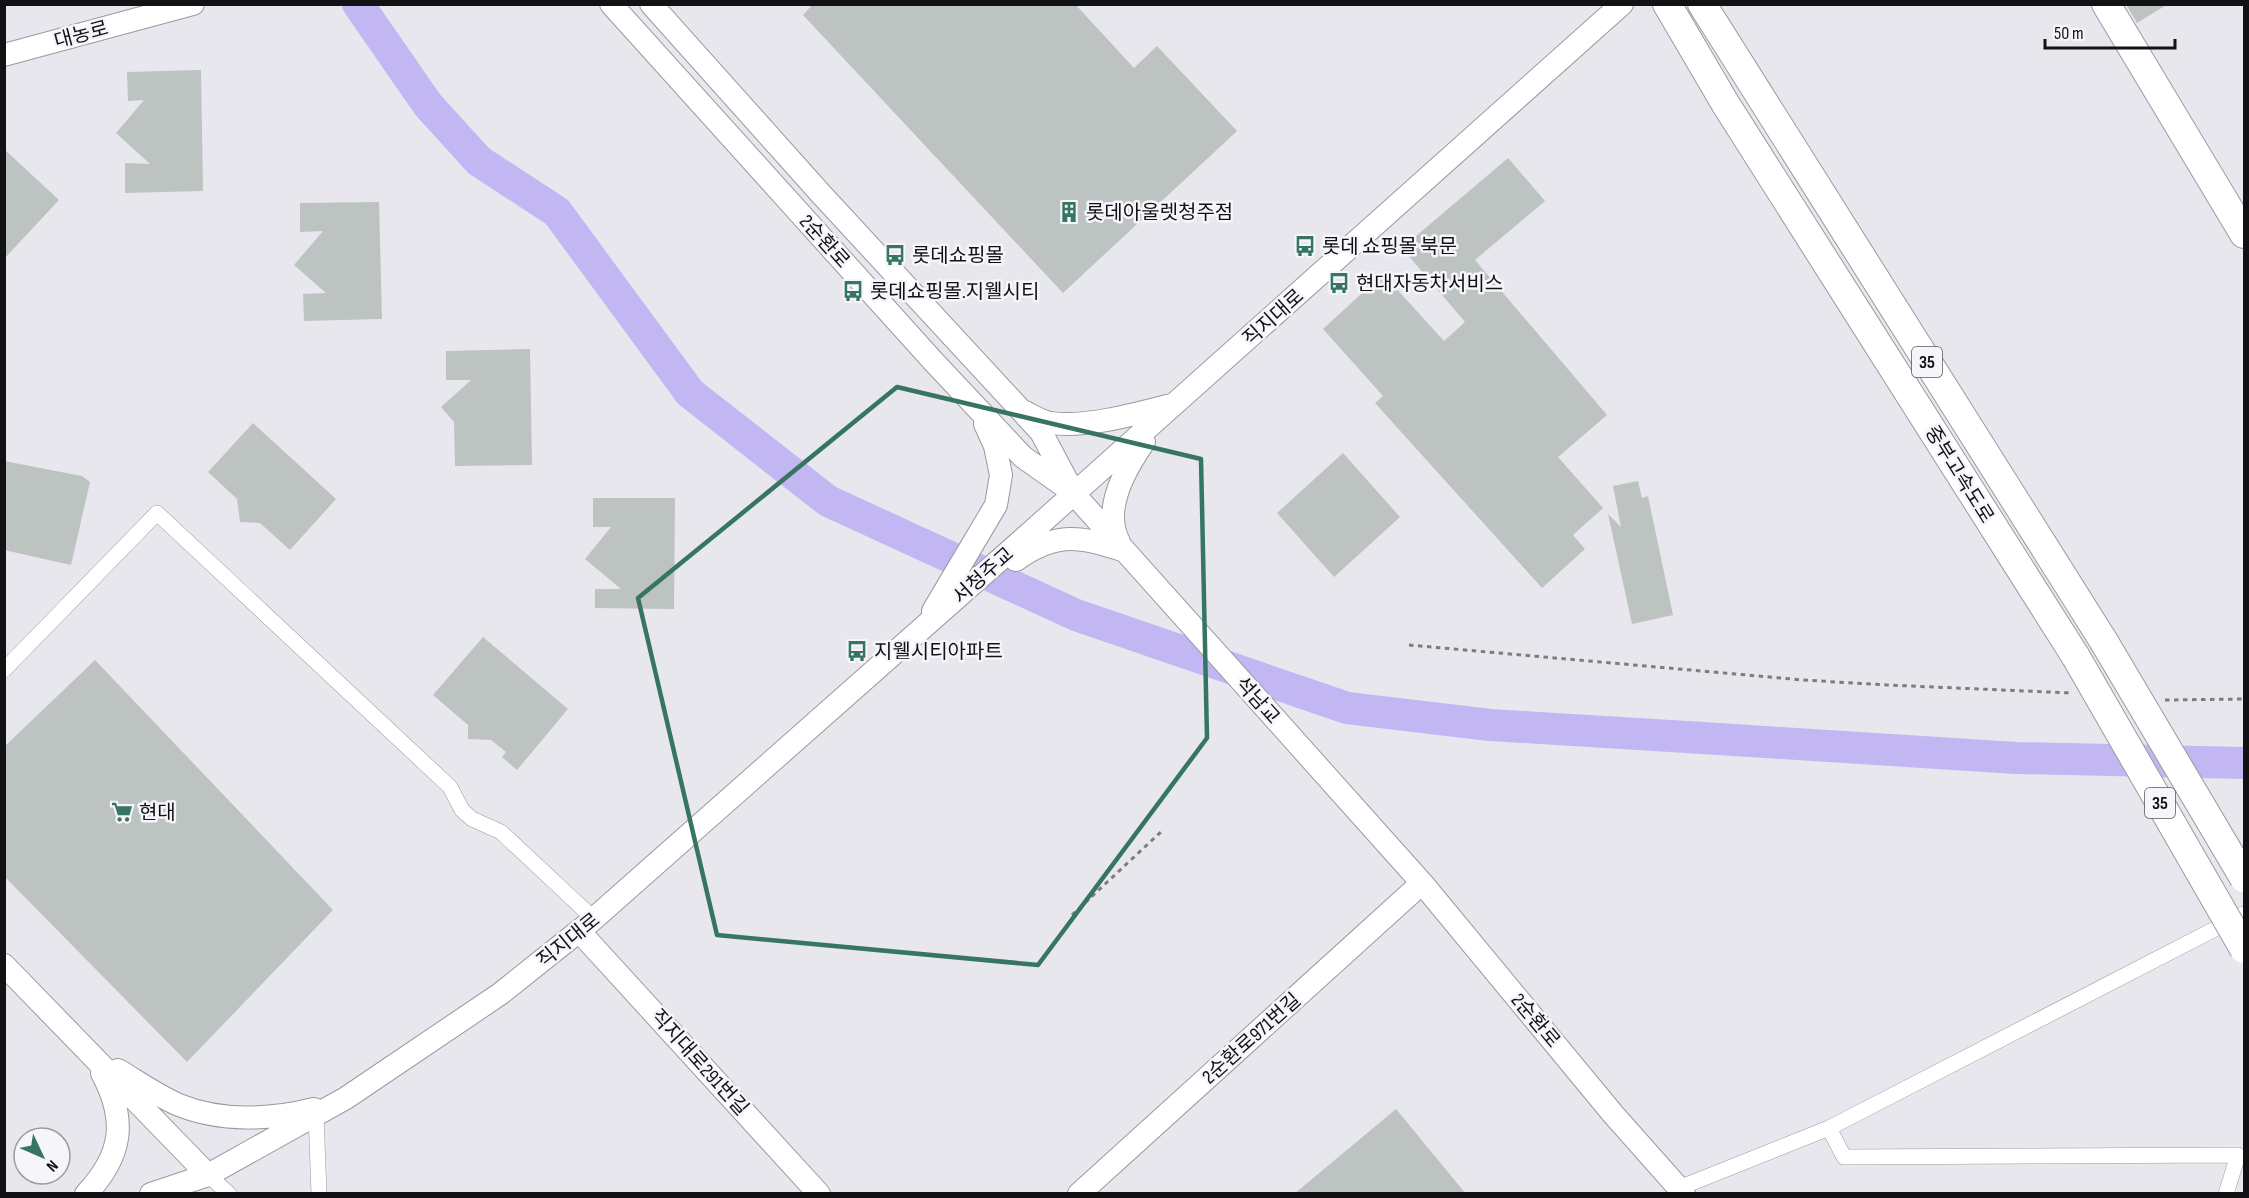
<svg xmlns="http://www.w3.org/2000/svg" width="2249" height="1198" viewBox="0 0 2249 1198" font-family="'Sofia Sans Condensed','Noto Sans KR',sans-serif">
  <rect width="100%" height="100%" fill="#e8e7ee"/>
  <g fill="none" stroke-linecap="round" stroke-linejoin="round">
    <path stroke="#c3b7f3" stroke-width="32" d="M358,4L428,105L479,161L557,212L690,393L828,501L1076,615L1347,708L1490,725L1703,738L2016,758L2244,763"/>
  </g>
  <path fill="#bcc3c1" d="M813,4H1075L1134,68L1157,46L1237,131L1063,293L803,15Z
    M2126,4H2168L2137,23Z
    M201,70L203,191L125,193V163L150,164L116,133L144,100L128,101L127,72Z
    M4,149L59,200L4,259Z
    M1508,158L1545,201L1475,260L1607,415L1558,457L1603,508L1573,535L1585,549L1542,588L1375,403L1383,396L1323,329L1383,274L1444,341L1465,322L1402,248Z
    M379,202L382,319L304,321L303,294L326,293L294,265L323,231L300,232V203Z
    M530,349L532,465L455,466L454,422L441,407L471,380H446V351Z
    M253,423L336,499L290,550L260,523L240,522L237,499L208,472Z
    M1343,453L1400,517L1334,577L1277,513Z
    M4,461L82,476L90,482L71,565L4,550Z
    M1638,481L1642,498L1648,496L1673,615L1632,624L1608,514L1621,527L1613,486Z
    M593,498H675L674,609L595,608V589H621L585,559L611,527H593Z
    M483,637L568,709L517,770L502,757L506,752L491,740L468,739V725L433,695Z
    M95,660L333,910L187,1062L4,876V747Z
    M1396,1109L1466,1194H1294Z"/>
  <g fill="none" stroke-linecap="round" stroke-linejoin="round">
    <defs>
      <path id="street" d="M4,670L157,513L450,787L462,810L472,819L501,832L594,919
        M316,1115L319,1194
        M1829,1128L1844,1157L2238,1155L2226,1194
        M208,1175L229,1194
        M1679,1188L1829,1128L2244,914"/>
      <path id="secondary" d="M611,4L933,361L1023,457L1071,491
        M651,4L821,194L1041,432L1074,494L1422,883L1613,1114L1684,1194
        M4,55L193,4
        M1025,412C1033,416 1042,422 1051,423C1085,428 1137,414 1171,405
        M1119,542C1102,510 1125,469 1144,442
        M1016,560C1056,531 1081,536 1125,551
        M933,611L996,505L1001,475L995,446L985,424
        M579,931L819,1194
        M4,965L208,1175
        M118,1070C138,1082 158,1096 179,1105C221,1122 271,1120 314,1109
        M86,1194C123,1155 127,1120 102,1073
        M151,1194L208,1175L346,1098L500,994L589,923L1030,533L1622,4
        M1079,1194L1422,883"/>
      <path id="highway" d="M1667,4L1725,103L2076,657
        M1702,4L2103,640
        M2106,4L2244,234"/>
    </defs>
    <use href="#street" stroke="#9a999f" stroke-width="16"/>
    <use href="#secondary" stroke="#9a999f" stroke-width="24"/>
    <use href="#highway" stroke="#9a999f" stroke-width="30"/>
    <path stroke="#7d7d81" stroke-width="3" stroke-dasharray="4.5 4.5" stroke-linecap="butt" d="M1409,645L1803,680L1887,685L2072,693
      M2165,700L2244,699
      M1072,915L1164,829"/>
    <use href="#street" stroke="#fff" stroke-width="15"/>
    <use href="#secondary" stroke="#fff" stroke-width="22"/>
    <use href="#highway" stroke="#fff" stroke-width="28"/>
    <defs>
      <path id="highway-bridge" d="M2103,640L2244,878
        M2076,657L2244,949"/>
    </defs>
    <use href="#highway-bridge" stroke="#9a999f" stroke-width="30" stroke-linecap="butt"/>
    <use href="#highway-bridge" stroke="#fff" stroke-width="28"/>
  </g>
  <path fill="none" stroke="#367562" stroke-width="4.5" stroke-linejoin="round" d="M897,387L1201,459L1207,738L1038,965L717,935L638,598Z"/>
  <defs>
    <symbol id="building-bare" viewBox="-9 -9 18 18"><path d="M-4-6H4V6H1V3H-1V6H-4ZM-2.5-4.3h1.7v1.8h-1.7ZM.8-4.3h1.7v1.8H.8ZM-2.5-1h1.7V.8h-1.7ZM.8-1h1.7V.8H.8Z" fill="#367562" stroke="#f6f5fb" stroke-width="2.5" paint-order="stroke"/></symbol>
    <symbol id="bus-bare" viewBox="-9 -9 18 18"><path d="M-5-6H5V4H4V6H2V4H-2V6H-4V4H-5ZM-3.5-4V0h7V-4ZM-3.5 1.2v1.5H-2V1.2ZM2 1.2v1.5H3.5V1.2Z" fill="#367562" stroke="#f6f5fb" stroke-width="2.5" paint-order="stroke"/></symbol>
    <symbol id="supermarket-bare" viewBox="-9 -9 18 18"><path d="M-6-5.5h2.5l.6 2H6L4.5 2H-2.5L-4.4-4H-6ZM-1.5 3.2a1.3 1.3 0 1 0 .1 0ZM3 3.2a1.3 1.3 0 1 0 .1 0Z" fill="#367562" stroke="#f6f5fb" stroke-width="2.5" paint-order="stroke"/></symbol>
  </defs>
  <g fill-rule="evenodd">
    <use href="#building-bare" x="1054" y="197" width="30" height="30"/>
    <use href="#bus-bare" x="1290" y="231" width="30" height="30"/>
    <use href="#bus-bare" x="880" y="240" width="30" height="30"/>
    <use href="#bus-bare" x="1324" y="268" width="30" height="30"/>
    <use href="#bus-bare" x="838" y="276" width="30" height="30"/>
    <use href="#bus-bare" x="842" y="636" width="30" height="30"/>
    <use href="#supermarket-bare" x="107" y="797" width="30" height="30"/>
  </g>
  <g text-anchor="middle" stroke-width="5" stroke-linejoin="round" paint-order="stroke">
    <g fill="#f6f5fb" stroke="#565659" stroke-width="1.5">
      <rect x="1912" y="347" width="30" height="30" rx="4.5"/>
      <rect x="2145" y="788" width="30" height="30" rx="4.5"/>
    </g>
    <g font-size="18" font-weight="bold" fill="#121214">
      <text x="1927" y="368">35</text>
      <text x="2160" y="809">35</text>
    </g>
    <g font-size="20" fill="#121214" stroke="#f6f5fb">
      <text transform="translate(81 34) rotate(-15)" y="7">대농로</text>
      <text transform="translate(825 241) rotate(48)" y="7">2순환로</text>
      <text transform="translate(1273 317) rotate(-42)" y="7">직지대로</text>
      <text transform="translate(1960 474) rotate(58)" y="7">중부고속도로</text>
      <text transform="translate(983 575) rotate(-42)" y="7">서청주교</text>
      <text transform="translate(1258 700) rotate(48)" y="7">석남교</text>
      <text transform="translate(568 940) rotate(-39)" y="7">직지대로</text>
      <text transform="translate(1536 1020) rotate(50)" y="7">2순환로</text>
      <text transform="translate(1251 1038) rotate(-42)" y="7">2순환로971번길</text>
      <text transform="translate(700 1062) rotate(48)" y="7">직지대로291번길</text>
    </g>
    <g font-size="20" fill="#121214" stroke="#f6f5fb" text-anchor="start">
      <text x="1086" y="219">롯데아울렛청주점</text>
      <text x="1322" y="253">롯데 쇼핑몰 북문</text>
      <text x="912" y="262">롯데쇼핑몰</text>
      <text x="1356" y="290">현대자동차서비스</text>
      <text x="870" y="298">롯데쇼핑몰.지웰시티</text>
      <text x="874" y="658">지웰시티아파트</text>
      <text x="139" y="819">현대</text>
    </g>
  </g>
  <rect width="2249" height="1198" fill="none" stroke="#121214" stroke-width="12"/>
  <g transform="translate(42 1156) rotate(134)"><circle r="28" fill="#f6f5fb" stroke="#9b9a9f" stroke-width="1.5"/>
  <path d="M0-4.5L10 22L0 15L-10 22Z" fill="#367562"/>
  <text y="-9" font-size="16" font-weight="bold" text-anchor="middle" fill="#121214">N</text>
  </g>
  <path d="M2045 39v9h130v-9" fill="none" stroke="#121214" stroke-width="3"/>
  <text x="2054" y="39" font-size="18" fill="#121214" stroke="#f6f5fb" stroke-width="4.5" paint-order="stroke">50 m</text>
</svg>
